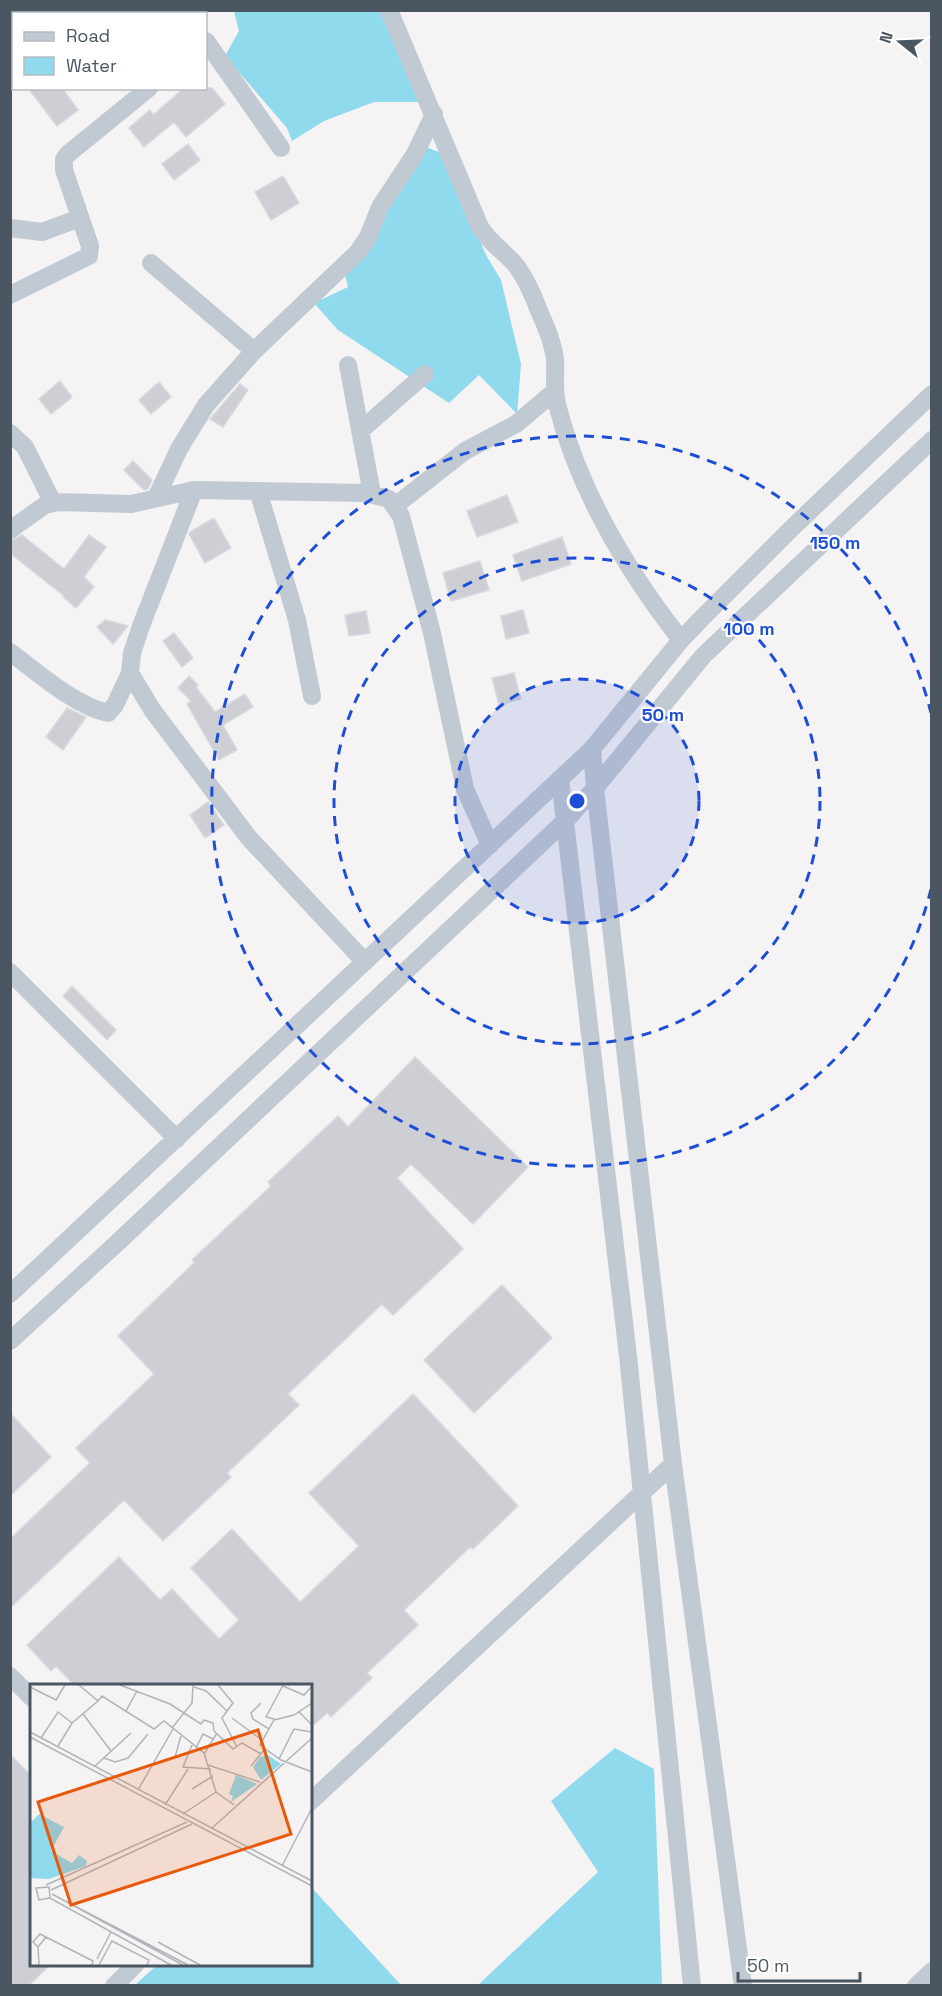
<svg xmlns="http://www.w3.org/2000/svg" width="942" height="1996" viewBox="0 0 942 1996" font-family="'Space Grotesk',sans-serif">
  <rect width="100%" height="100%" fill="#f5f3f3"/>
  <path fill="#90daee" d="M234,11H383L418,102H374L324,121L292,141L287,128L225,56L239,31Z
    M426,147L444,154L486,255L501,280L521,364L517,414L479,375L449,403L338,330L314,303L348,287L343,266Z
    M615,1748L654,1769L662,1985H478L598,1872L551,1801Z
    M311,1887L401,1985H135L157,1965L310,1964Z"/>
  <path fill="#cdcfd5" stroke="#d7d9de" stroke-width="1.5" d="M28,88H62L78,110L57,126Z
    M184,88H212L225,104L186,137L174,122L144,147L129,128L150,110L153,115Z
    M188,144L200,160L174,180L162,164Z
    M283,176L299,203L271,220L255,192Z
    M60,381L72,397L51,414L39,399Z
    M159,382L171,397L151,414L139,400Z
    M240,384L248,390L223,427L210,419Z
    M133,461L152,480L148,489L144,490L124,470Z
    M507,495L518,522L477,537L467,511Z
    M214,518L231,548L205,563L189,534L190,532Z
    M22,535L64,569L89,535L106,547L84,577L94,587L76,608L63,597L64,596L10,553V541Z
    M562,537L571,564L522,581L513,555Z
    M480,561L489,590L451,601L443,573Z
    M523,610L529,633L506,639L501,616Z
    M366,611L370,633L349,636L345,615Z
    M105,620L128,626L113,644L97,627Z
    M174,633L193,658L182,667L163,641Z
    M514,673L521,699L499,705L492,678Z
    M189,676L198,685L196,687L215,712L245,694L253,707L223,725L237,750L219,760L187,704L191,701L178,688Z
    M67,708L86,717L63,750L46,737Z
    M208,802L224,825L205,838L190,815Z
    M72,986L116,1030L107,1040L63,996Z
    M415,1057L528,1167L473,1224L411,1164L397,1178L463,1249L393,1315L382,1304L288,1394L299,1405L227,1473L231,1477L163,1541L124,1500L10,1608V1539L90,1463L76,1448L154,1374L118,1336L195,1262L192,1260L271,1186L268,1182L338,1116L348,1127Z
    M502,1285L552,1338L474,1413L424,1360Z
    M413,1394L518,1506L473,1549L470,1547L404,1610L418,1625L367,1673L372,1678L331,1717L327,1713L310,1728V1686H75L56,1666L51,1671L27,1645L119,1557L160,1600L172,1589L219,1639L239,1620L191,1568L232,1529L300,1602L359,1546L309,1493Z
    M10,1413L51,1457L10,1496Z
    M10,1754L32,1777V1965H50L28,1986H10Z"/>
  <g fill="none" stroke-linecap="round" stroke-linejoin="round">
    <path stroke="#c1cad2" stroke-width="18" d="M115,10L117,14
      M186,10L188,14
      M389,10L480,227C489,242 502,250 514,263C525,276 533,295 539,311C546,326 553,342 555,359C556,376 553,392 558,408C580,493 628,572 681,640
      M68,14L71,10
      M152,14L157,10
      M206,41L281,148
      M10,60L14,57
      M10,228L42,232L80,218
      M151,263L254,351
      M10,295L89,256L90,246L64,170V159L68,154L149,88
      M348,365L372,494
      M360,431L425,374
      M10,433L25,447L53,503
      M258,491L297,620L312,696
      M156,498L179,449L206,405L254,351L358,252L368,237L380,207L415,154L434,114
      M396,505L465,451L516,424L554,392
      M10,530L45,505L57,502L131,504L194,490L366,493L389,499L401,516L432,633L465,789L490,845
      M10,652C37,672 75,706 108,713L115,705L130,673L132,653L141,626L194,490
      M130,673L153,711L249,838L365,962
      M592,749L595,788L673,1464L743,1986
      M560,779L628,1356L692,1986
      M10,972L177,1139
      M10,1294L592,749L681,640L701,619L791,529L932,394
      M10,1341L116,1244L566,820L595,788L703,656L932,440
      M10,1676L32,1698
      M310,1802L673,1464
      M114,1986L136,1964
      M916,1986L932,1971"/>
  </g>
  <circle cx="577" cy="801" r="122" fill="#1d4ed8" fill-opacity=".12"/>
  <g fill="none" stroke="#1d4ed8" stroke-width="3" stroke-dasharray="10 8">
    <circle cx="577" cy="801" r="122"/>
    <circle cx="577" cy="801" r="243"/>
    <path d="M931 889A365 365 0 1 1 931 713"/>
  </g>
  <g transform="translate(30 1684)">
    <rect width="282" height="282" fill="#f5f3f3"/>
    <path d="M238,71L251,80L231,96L223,83L230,73ZM206,91L227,100L201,118L203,112L199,110ZM9,130L34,143L21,167L42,179L49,171L57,177L56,182L19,195L0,194V139Z" fill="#90daee"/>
    <path fill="none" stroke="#b1b4b9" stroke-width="1.5" d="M90,1L140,20L171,40L174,36L183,39L184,47L203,65L212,59L231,70M188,1L203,19L197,27M253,2L274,11L282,2M0,3L26,16L35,1M164,3L176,7L197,27L192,34L207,63M68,17L72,12L124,45L134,37L174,69L186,108L204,121M231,19L221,29L223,35L239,45M282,19L264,31L244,36L230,61L251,76L282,88M96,27L107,7M269,28L282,41M53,30L81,67M202,34L232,56M244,35L236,33L253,1M142,44L162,19L163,1M0,48L282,197M0,53L282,202M11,54L28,28L42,39M162,61L153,83L181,85M28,62L42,39L68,17L49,1M166,64L173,50L183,55M174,70L187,49M145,73L151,52M74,74L85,78L98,74L118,50M249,75L264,45L282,48M178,81L230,98M65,82L101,49M221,82L234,66M162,105L183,92M108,106L143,45M135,121L158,85M153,130L186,108M182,144L282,54M252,182L282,124M16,201L157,138M21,206L162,140M22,210L153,281M20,214L19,203L6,204L9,216L20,214L141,281M37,218L158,281M128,258L170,281M8,263L3,258L10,250L63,277L62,281M67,275L81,248M9,281L8,263L16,253M69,281L82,257L119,276L117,281"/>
    <path fill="#e8590c" fill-opacity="0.15" stroke="#e8590c" stroke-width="3" d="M228,46L261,150L41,221L8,118Z"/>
    <rect width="282" height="282" fill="none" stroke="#4a5661" stroke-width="3"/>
  </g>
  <circle cx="577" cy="801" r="9" fill="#1d4ed8" stroke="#fff" stroke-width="3"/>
  <g font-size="18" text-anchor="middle" font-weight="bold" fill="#1d4ed8" stroke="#fff" stroke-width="4.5" stroke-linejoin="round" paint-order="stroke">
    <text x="835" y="549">150 m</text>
    <text x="749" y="635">100 m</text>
    <text x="663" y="721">50 m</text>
  </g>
  <rect width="942" height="1996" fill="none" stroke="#4a5661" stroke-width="24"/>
  <rect x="12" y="12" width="195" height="78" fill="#ffffff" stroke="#b7bbc0" stroke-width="1.5"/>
  <rect x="24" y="32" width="30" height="9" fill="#c1cad2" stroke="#b7bbc0" stroke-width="1.5"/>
  <text x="66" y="42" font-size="18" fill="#4a5661">Road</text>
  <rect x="24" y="57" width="30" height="18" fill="#90daee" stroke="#b7bbc0" stroke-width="1.5"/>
  <text x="66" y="72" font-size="18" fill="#4a5661">Water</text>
  <g transform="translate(900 42) rotate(288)" stroke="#ffffff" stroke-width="4.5" paint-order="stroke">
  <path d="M0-4.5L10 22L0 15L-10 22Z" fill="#4a5661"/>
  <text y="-9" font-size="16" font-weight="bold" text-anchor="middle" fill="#4a5661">N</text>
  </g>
  <path d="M738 1972v9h122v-9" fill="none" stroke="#4a5661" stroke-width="3"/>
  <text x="747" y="1972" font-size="18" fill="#4a5661" stroke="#ffffff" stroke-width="4.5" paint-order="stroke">50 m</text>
</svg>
